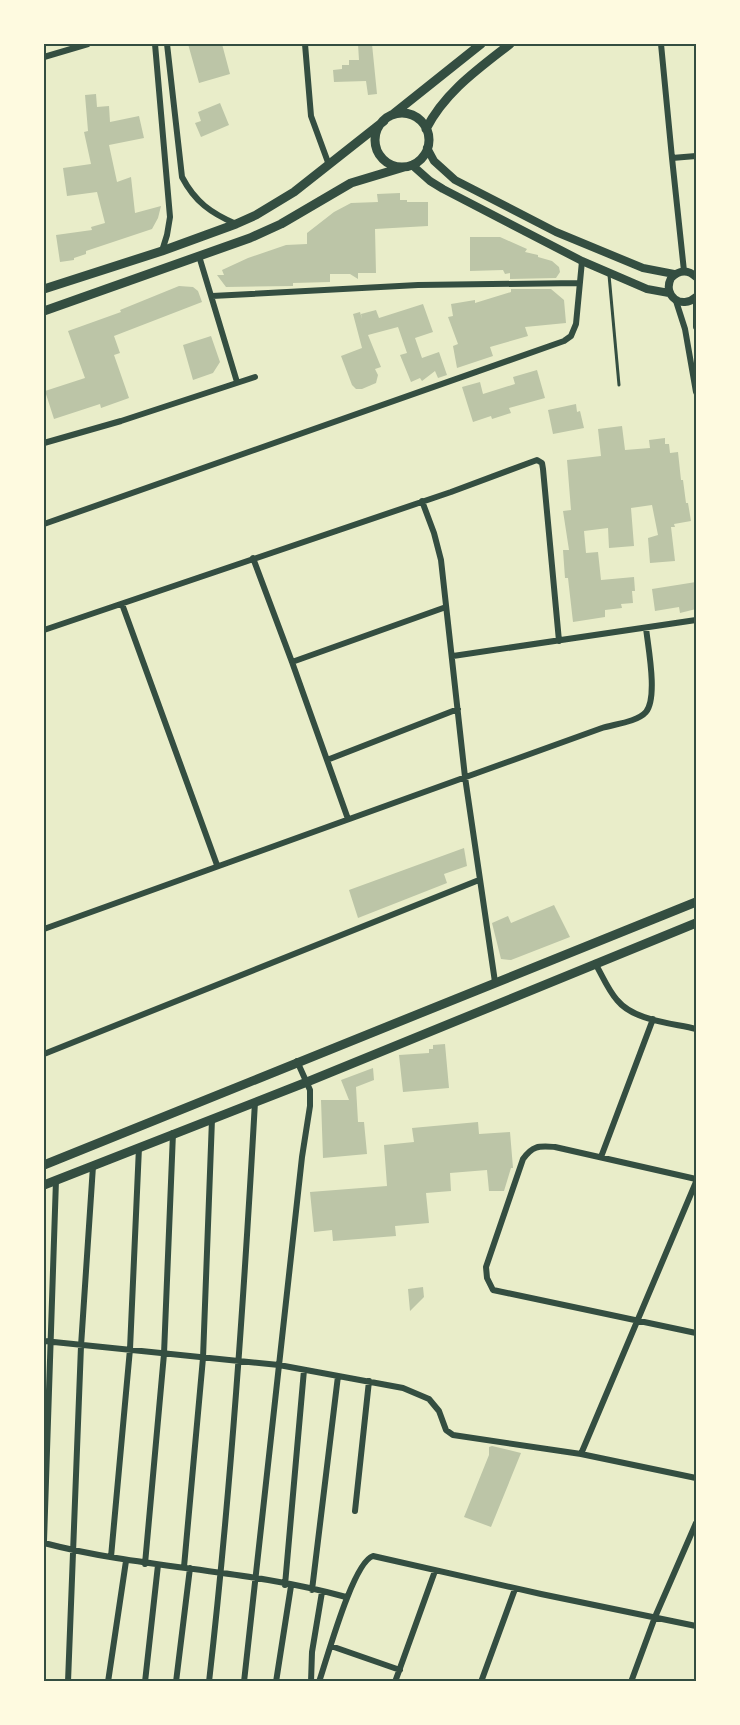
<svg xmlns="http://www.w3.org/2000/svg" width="740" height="1725" viewBox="0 0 740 1725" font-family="Lora,serif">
  <rect width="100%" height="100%" fill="#e9edc9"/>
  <path fill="#bcc5a7" d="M188,44H222L230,74L199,83Z
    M358,44H372L377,94L368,95L366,81L334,82L333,70L342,69V65H349V60H359Z
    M96,94L97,107L109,106L110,122L139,116L144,138L109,145L117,182L131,177L135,213L161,206L158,218L152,229L86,251V254L74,258V260L60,262L56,235L92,230L91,227L105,223L97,192L67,196L63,168L91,164L84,132L88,131L85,95Z
    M220,103L229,125L201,137L195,123L201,121L198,112Z
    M400,193V200H407V202H428V226L375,229L376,273H358V279L350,274H330V282L293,283V286L226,287L217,275H224L222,270L248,258L286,245L307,244V233L334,212L351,203L378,202L377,194Z
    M470,237H500L527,249L525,252L538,255V257L552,261L559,267L560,272L556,278L510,279V273L505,274L503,270L470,271Z
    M179,286L193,287L198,291L202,302L114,336L120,353L114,355L129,398L101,408L100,404L54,419L45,391L85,378L68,331L121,312L120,310Z
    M511,289H551L564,300L566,323L525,327L528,336L490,347L493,356L457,368L453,346L458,344L448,317L453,316L451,304L475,300V303L511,292Z
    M423,304L433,332L415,338L422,358L439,352L447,375L438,378L435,371L422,381L420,378L411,382L400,355L407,353L398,327L368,335L381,367L375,369L378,375L376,383L362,389H356L352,385L341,356L362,348L353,314L360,312L362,319L361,314L376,310L379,318Z
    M211,336L220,362L213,373L193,380L183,345Z
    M537,370L545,398L509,408L511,413L492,419L491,416L473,422L462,387L480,382L483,394L515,384L513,377Z
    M576,404L577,412L580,411L584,428L553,434L548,410Z
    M622,426L625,450L650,448L649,440L665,438V444H669L670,453L678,452L681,480H683L686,503H688L691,521L674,524L675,527H671L675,561L650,563L648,538L658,535L652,505L631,508L634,546L609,548L608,528L584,531L586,553L598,552L601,580L634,577L635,591H632L633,603L621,604L622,608L605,610V617L573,622L568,578H565L563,550H569L563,511L571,510L567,460L601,456L598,429Z
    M696,582V609L680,613L679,607L655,611L652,589Z
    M464,848L467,866L444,874L447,883L358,918L349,890Z
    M554,905L570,937L511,960L501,959L492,923L508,916L511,923Z
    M445,1044L449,1088L403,1092L399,1055L429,1053V1049H433V1045Z
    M373,1068L374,1080L356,1087L358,1122H364L367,1154L323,1158L321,1100H349L341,1080Z
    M478,1122L479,1134L510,1132L513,1168H511L504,1191H489L487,1170L450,1173L451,1191L426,1193L429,1223L395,1226L396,1236L333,1241L332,1230L314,1232L310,1192L387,1186L384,1145L414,1142L412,1128Z
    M423,1287L424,1297L410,1311L408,1289Z
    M492,1446L521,1453L491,1527L464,1517L489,1455V1447Z"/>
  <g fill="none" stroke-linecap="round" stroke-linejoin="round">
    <path stroke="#344e41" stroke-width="3" d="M609,275L619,385"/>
    <path stroke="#344e41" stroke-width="6" d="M155,44L170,217L167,235L162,251
      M167,44L182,177C195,202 211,213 236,224
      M305,44L311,116L329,165
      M661,44L672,158L684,271
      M44,57L88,44
      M672,158L696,156
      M199,256L237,382
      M212,296L418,285L579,283
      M696,298V327
      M676,301L685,329L696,392
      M44,443L121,421L255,377
      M422,501L434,533L441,560L465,777L495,982
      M44,524L564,341L571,336L576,324L582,261
      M253,558L292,662L348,819
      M122,604L217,865
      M44,630L451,492L537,460L542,463L543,469L559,641
      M453,656L696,620
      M292,662L446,607
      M327,760L458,709
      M44,929L602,728C615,724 637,722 646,712C658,697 648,647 646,628
      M595,963C602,975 608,990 617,1000C634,1021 672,1023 696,1029
      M44,1054L479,880
      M601,1157L653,1019
      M696,1179L555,1147C539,1146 533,1145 523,1159L486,1267L487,1278L493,1290L696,1333
      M44,1341L279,1365L403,1388L429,1399L439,1411L446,1430L453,1435L581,1454L696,1478
      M581,1454L696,1182
      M355,1511L369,1381
      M44,1541L56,1180
      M44,1543C143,1569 247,1569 346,1597
      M111,1557L130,1349L139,1147
      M145,1564L164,1354L173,1133
      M184,1567L203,1358L212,1119
      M285,1585L304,1370
      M312,1590L338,1376
      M331,1646L400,1670
      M68,1682L81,1346L93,1166
      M108,1682L126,1561
      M145,1682L158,1565
      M176,1682L190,1568
      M209,1682C231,1489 244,1295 255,1102
      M244,1682L302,1157L310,1106V1090L297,1061
      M276,1682L291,1586
      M311,1682L312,1652L322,1592
      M319,1682C327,1659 353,1562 373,1556L541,1594L696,1626
      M395,1682L435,1571
      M481,1682L515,1589
      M631,1682L655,1617L696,1523"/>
    <path stroke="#344e41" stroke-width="8" d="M427,148L434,161L455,180L556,232L643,268L674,274
      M412,165L430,181L443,189L582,261L647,289L669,293
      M696,277C688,269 679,270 671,278C662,296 682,310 696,297"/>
    <path stroke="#344e41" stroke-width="9" d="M375 140a27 27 0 1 1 54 0a27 27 0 1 1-54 0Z
      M392,115L481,44
      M426,129C445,92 478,69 510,44
      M44,289L162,251L236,224L256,215L294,192L384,121
      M44,311L250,238L281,224L351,183L404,167
      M44,1165L696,902
      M44,1185L307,1082L696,923"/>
  </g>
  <rect width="740" height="1725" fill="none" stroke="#fefae0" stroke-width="90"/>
  <rect x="45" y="45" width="650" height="1635" fill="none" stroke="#344e41" stroke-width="2"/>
</svg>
